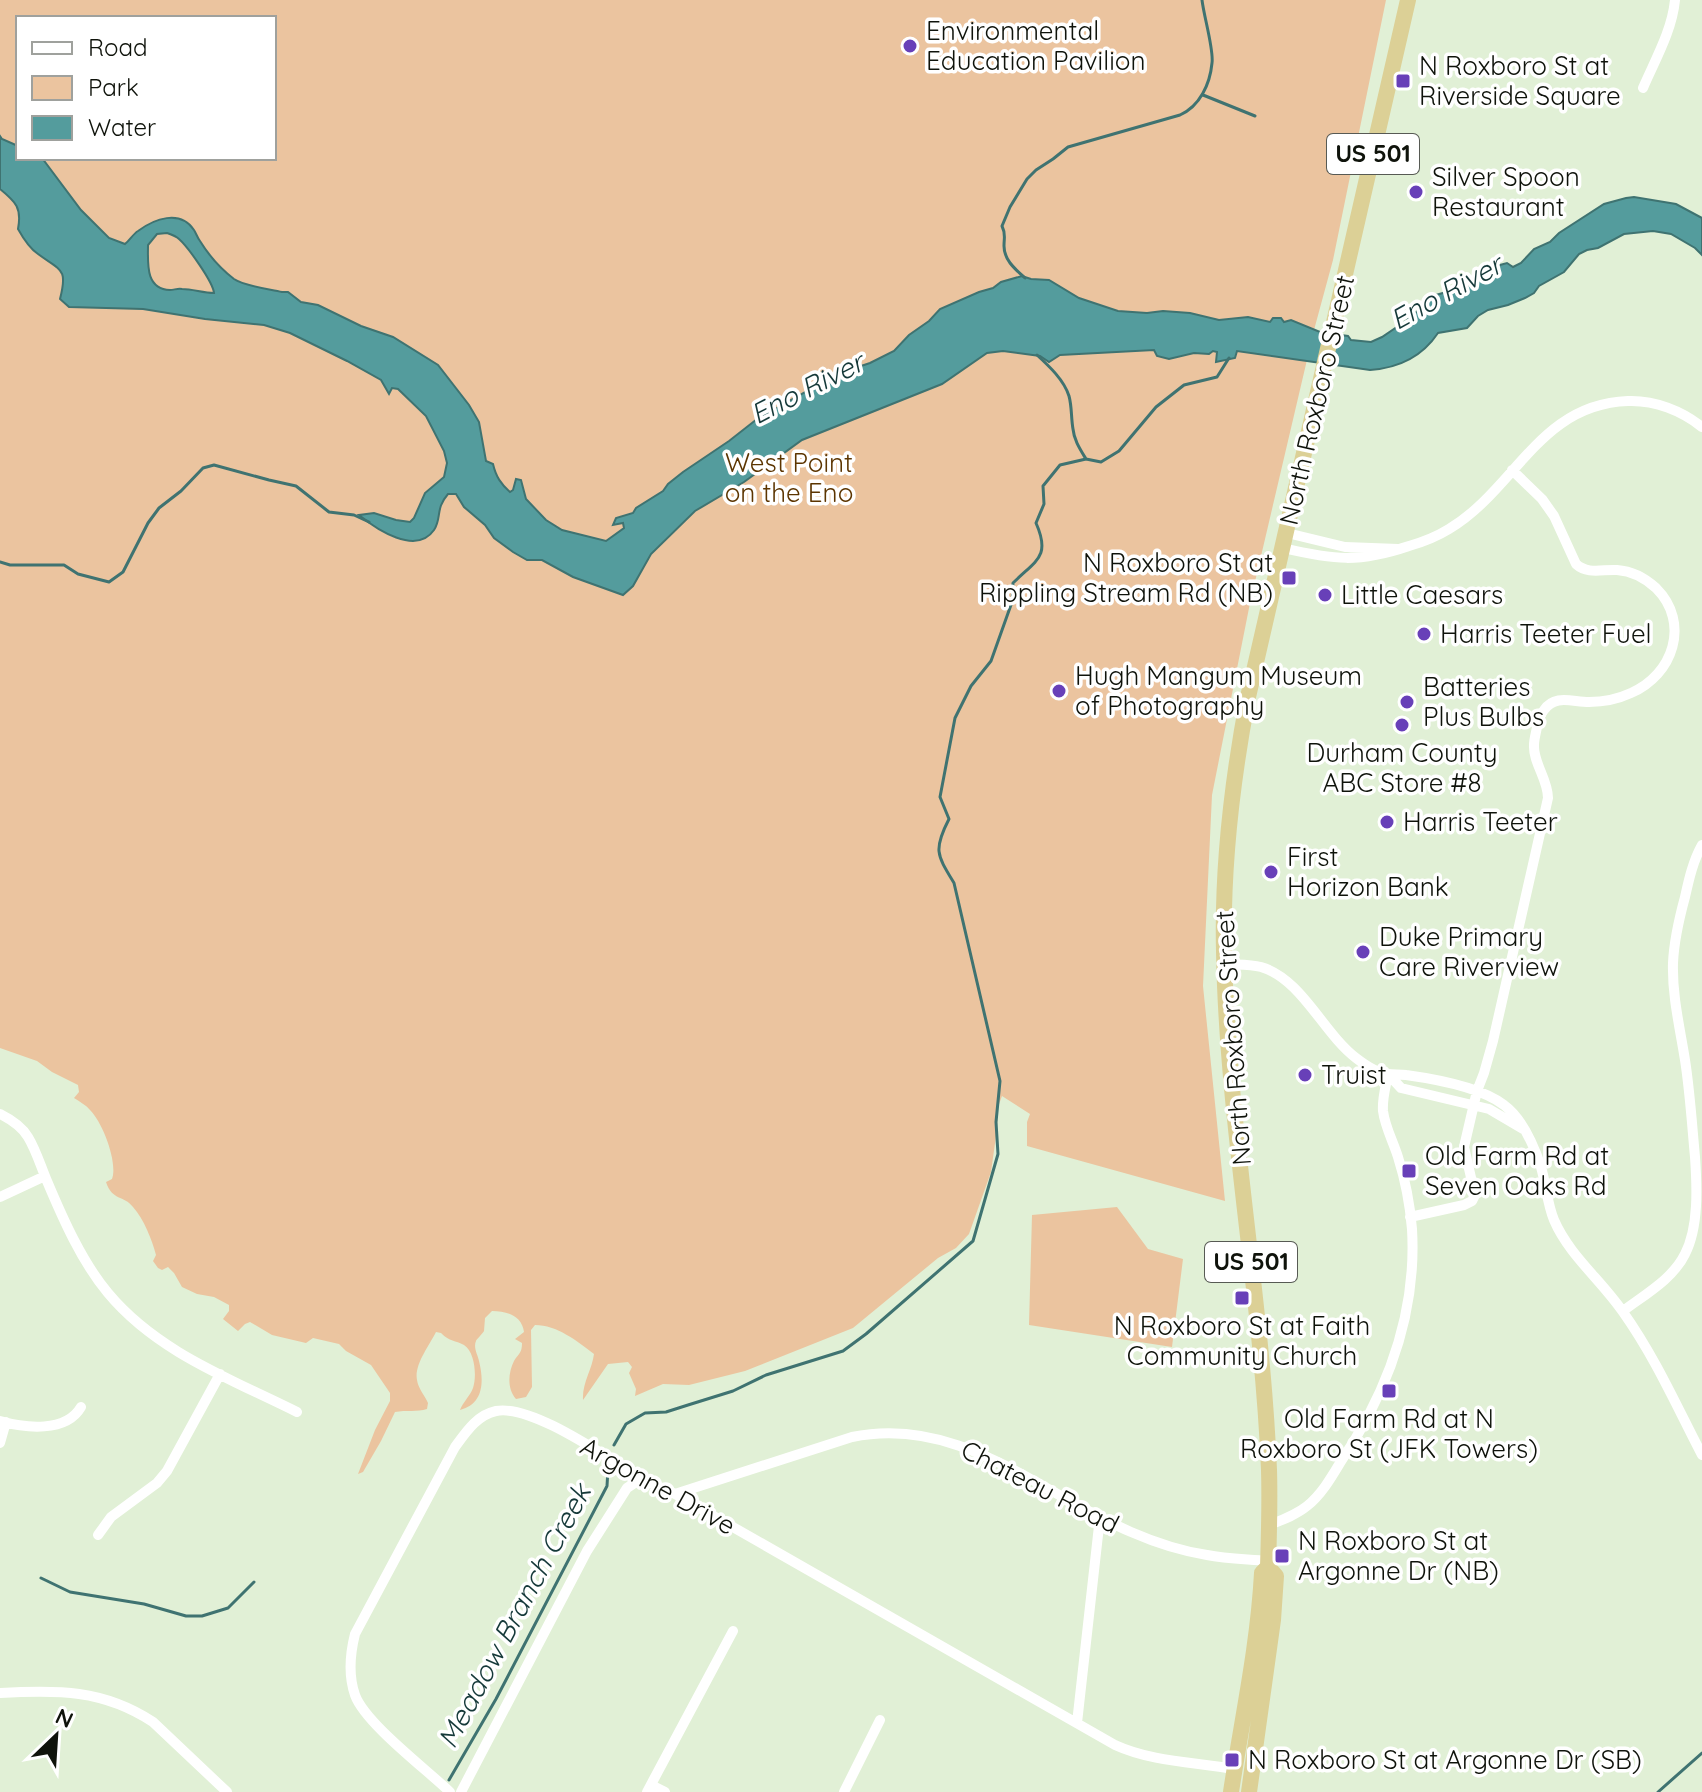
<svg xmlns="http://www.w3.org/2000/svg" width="1702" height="1792" viewBox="0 0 1702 1792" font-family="Quicksand,sans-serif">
  <rect width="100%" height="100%" fill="#e1f0d6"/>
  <path fill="#ebc49f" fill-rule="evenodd" d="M0,0H1386L1333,260L1314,330L1250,603L1212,795L1203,986L1225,1201L1027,1146V1122L1030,1114L1002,1096L998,1107L997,1129L991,1172L969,1234L956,1248L938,1258L853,1328L745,1371L689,1385L663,1384L635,1396L636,1389L629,1373L632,1367L628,1362L608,1364L583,1400C582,1383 592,1370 594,1354C577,1341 557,1325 535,1325L531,1330L532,1387L526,1397L516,1399C507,1389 508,1373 514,1361C519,1353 522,1353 522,1343L515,1339L524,1332C522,1316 507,1311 492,1311L485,1318L484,1331C483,1333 476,1340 476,1341C473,1348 478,1355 479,1361C484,1381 484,1404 460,1410C463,1402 470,1396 473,1388C477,1376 475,1352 464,1345C455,1340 450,1342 441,1333L436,1332C429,1346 414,1365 417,1380C418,1388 425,1396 428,1403L427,1409C417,1412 406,1410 395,1412L381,1441L363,1472L358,1474L375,1430L390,1401V1393L371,1365L346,1351L339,1344L313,1338L306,1343L272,1335L250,1322L245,1324L238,1331L223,1319L229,1311V1305L214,1297L197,1294L182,1287L174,1273L168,1267L162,1270L158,1268L153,1261L156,1255C152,1240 144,1219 133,1207C124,1195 112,1201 106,1182L112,1179C118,1163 103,1123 90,1110C86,1105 80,1102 74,1098L79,1092L78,1085L52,1072L37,1061L0,1048ZM18,18H274V158H18Z
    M1117,1207L1148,1249L1183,1259L1172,1347L1029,1325L1032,1215Z"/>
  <path fill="#549c9d" stroke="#3f7371" stroke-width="2" fill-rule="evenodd" d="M0,136L2,139L18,146V158H42L81,210L109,238L125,244C130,240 133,234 138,231C154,219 180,209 194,230C196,233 197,237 200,241C208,254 221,269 234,279C244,286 269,289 282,292H288L301,302L318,305L361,326L393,337L438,365L469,405L479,422L486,461L493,464C496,477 501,484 510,492L513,490L516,479L521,480L526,499L546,520L562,530L606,541L624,528L623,523L613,525L616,518L633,513L636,508L663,491L668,484L683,472L729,441L757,419L818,385L843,372L870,363L894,351L909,335L929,321L940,309L979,292L993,288L1001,282L1022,276L1031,279L1049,280L1079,298L1118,311L1147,313L1163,311L1190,313L1219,320L1248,317L1270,322L1273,318H1281L1284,322L1291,320L1320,332L1348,336L1351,340L1371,342L1382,337L1407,320L1436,295L1467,286L1500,265L1507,263L1513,267L1521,263L1534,249L1550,242L1559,233L1604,204L1626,198L1634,197L1676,204L1702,218V255L1695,248L1671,234L1653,231L1624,234L1598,248L1587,250L1579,254L1564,272L1539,286L1534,293L1525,298L1508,305L1488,310L1478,316L1467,328L1438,333C1422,357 1399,368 1370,370L1237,351L1235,358L1216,362L1217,352L1213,351L1209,354L1194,353L1169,359L1157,356L1154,350L1060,355L1049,362L1040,356L1003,351L987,353L942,384L802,440L744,482L695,511L651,554L633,586L623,595L573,577L542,560H527L513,552L494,538L485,525L464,507L456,494H448C435,509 442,518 434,530C416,556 376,529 359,515L374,513L396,520L410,522L414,518L425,493L444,477L447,463L444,451L426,416L398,389L392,388L389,394L381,380L347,361L290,333L264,325L205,319L143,309L69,307L60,299C68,268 61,271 38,254C29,248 23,238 18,229C22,208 16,202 0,189ZM167,233C170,234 176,236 179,239C188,247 213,282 214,293C203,293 193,289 182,289C178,288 174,290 170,290C145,289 148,263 148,245L157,234Z"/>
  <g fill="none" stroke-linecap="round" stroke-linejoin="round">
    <path stroke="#3f7371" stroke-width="3" d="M1203,95L1255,116
      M1025,278C1015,269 1004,260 1004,246C1004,237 1006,234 1002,226L1010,207L1027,179L1036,170L1053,159L1068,147L1180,115C1200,106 1210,84 1212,63C1214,50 1204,17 1202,0
      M1037,355C1049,366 1064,380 1069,396C1072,407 1071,418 1073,429C1074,440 1080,449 1086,459
      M0,562L10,565H64L78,574L109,582L123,572L148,523L159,508L181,491L203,468L214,465L269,480L296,486L329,512L354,515L369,522
      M614,1445L626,1424L645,1413L666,1412L688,1405L733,1391L766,1375L843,1351L866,1334L973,1241L998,1154L996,1122L1000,1081L954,883C937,855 933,850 949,819L940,797L955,718L971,686L991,661L1012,602L1013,583C1036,560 1051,557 1036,523L1044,504L1043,486L1060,465L1086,459L1101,462L1119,451L1156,407L1184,385L1217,377L1229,358
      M41,1578L70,1592L144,1604L186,1616H202L228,1608L254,1582
      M449,1780L496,1699L607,1486L608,1469
      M1658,1792L1702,1753"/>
    <path stroke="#fff" stroke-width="10" d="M1643,88C1655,60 1672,31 1675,0
      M1287,533L1345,547L1398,549
      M1283,548C1334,560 1359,563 1409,546C1423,542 1436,537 1449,529C1516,489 1539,404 1628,401C1655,400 1682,411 1702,427
      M1224,964C1236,965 1249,964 1261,967C1302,979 1323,1033 1356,1058C1365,1065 1376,1073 1388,1074C1394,1075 1400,1074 1406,1075C1435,1079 1482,1088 1504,1105C1522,1118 1534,1146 1541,1167C1546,1184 1547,1203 1554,1220C1569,1255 1601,1280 1623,1312C1655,1357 1677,1407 1702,1455
      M1388,1074L1401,1088L1489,1109L1523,1129
      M0,1114C10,1119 22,1127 28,1137C36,1150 41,1167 47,1181C63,1219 82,1262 108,1293C157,1352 231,1379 297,1412
      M0,1197L45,1176
      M1410,1217L1464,1205L1472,1201L1475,1195L1464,1147L1477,1091L1484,1073L1493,1041L1548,798C1548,779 1533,763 1534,745C1534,739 1536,733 1537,727C1538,721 1540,715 1544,710C1555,694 1572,702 1589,702C1603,702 1618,699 1631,693C1673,675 1691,623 1656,588C1645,578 1632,571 1617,570C1603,569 1588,575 1576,564L1554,516L1542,499L1512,470
      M1623,1311C1644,1295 1673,1279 1685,1254C1699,1227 1697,1186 1695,1157C1692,1125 1690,1092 1685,1060C1680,1028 1672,996 1673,963C1674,940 1679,919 1685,897C1689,879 1693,861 1702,845
      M0,1421C25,1428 66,1433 81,1407
      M0,1443L6,1422
      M675,1494L852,1437C959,1415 1039,1493 1131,1532C1154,1542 1181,1551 1207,1555C1227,1559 1248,1559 1268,1561
      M1269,1525C1282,1520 1296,1515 1307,1506C1321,1495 1331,1478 1340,1463C1387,1393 1417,1314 1412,1229C1410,1205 1405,1179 1398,1157C1393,1141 1385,1127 1383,1111C1382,1098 1386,1086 1388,1074
      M98,1535L111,1517L157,1483L167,1471L220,1374
      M0,1693C57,1690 103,1689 153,1722L227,1792
      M1077,1723L1100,1517
      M651,1785L665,1792
      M450,1792C426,1769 365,1723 355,1695C348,1675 350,1654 355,1634L455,1447C466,1432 477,1415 496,1411C533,1404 608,1459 642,1478C652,1484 664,1489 675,1494L1115,1745C1152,1762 1195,1762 1234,1769
      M461,1792L587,1551L627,1488L642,1478
      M647,1792L733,1631
      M844,1792L880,1720"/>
    <path stroke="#dcd096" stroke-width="16" d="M1231,1792C1242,1719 1258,1647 1262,1573L1268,1567C1269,1535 1270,1502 1269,1470C1262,1296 1227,1124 1224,951C1222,866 1232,781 1248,697L1408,0
      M1249,1792L1273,1620L1276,1576L1268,1567"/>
  </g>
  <g fill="#6840b8" stroke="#fff" stroke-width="3">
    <circle cx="910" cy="46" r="8"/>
    <rect x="1395" y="73" width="16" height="16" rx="4"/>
    <circle cx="1416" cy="192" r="8"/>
    <rect x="1281" y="570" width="16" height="16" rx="4"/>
    <circle cx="1325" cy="595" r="8"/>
    <circle cx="1424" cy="634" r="8"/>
    <circle cx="1059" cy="691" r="8"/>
    <circle cx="1407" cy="702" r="8"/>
    <circle cx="1402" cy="725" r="8"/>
    <circle cx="1387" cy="822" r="8"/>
    <circle cx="1271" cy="872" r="8"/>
    <circle cx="1363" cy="952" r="8"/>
    <circle cx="1305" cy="1075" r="8"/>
    <rect x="1401" y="1163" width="16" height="16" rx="4"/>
    <rect x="1234" y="1290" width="16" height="16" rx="4"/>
    <rect x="1381" y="1383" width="16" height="16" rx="4"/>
    <rect x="1274" y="1548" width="16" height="16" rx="4"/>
    <rect x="1224" y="1752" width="16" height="16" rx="4"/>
  </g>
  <g text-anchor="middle" stroke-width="7" stroke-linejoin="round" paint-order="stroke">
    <g fill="#fff" stroke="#575a54" stroke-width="2">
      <rect x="1327" y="134" width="92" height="40" rx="6"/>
      <rect x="1205" y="1242" width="92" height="40" rx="6"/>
    </g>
    <g font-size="24" font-weight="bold" fill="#0f130b">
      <text x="1373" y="162">US 501</text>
      <text x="1251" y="1270">US 501</text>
    </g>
    <g font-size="26" fill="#0f130b" stroke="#fff" text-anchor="start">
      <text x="926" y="40">Environmental<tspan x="926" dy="30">Education Pavilion</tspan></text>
      <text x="1419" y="75">N Roxboro St at<tspan x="1419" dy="30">Riverside Square</tspan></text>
      <text x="1432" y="186">Silver Spoon<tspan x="1432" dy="30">Restaurant</tspan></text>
      <text x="1273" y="572" text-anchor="end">N Roxboro St at<tspan x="1273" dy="30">Rippling Stream Rd (NB)</tspan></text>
      <text x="1341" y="604">Little Caesars</text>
      <text x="1440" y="643">Harris Teeter Fuel</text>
      <text x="1075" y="685">Hugh Mangum Museum<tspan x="1075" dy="30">of Photography</tspan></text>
      <text x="1423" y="696">Batteries<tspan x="1423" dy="30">Plus Bulbs</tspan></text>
      <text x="1402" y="762" text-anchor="middle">Durham County<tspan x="1402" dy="30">ABC Store #8</tspan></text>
      <text x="1403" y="831">Harris Teeter</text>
      <text x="1287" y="866">First<tspan x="1287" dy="30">Horizon Bank</tspan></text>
      <text x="1379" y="946">Duke Primary<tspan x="1379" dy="30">Care Riverview</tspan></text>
      <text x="1321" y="1084">Truist</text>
      <text x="1425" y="1165">Old Farm Rd at<tspan x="1425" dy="30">Seven Oaks Rd</tspan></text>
      <text x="1242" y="1335" text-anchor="middle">N Roxboro St at Faith<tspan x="1242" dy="30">Community Church</tspan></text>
      <text x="1389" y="1428" text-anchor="middle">Old Farm Rd at N<tspan x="1389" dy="30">Roxboro St (JFK Towers)</tspan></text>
      <text x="1298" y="1550">N Roxboro St at<tspan x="1298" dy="30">Argonne Dr (NB)</tspan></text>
      <text x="1248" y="1769">N Roxboro St at Argonne Dr (SB)</text>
    </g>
    <g font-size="26" fill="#0f130b" stroke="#fff">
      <text transform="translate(1317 400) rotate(-77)" y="9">North Roxboro Street</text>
      <text transform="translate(1233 1038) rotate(-94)" y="9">North Roxboro Street</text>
      <text transform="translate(658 1486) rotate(29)" y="9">Argonne Drive</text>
      <text transform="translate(1040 1487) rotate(27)" y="9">Chateau Road</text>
    </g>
    <g font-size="26" fill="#5c3500" stroke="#fff">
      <text x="789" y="472">West Point<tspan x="789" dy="30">on the Eno</tspan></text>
    </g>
    <g font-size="28" font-style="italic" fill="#153939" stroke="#fff">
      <text transform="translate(1446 292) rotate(-29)" y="10">Eno River</text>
      <text transform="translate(807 388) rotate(-27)" y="10">Eno River</text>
      <text transform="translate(514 1616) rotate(-62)" y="10">Meadow Branch Creek</text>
    </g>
  </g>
  <rect x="16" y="16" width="260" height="144" fill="#ffffff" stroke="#9fa19d" stroke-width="2"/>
  <rect x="32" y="42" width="40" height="12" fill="#ffffff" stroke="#9fa19d" stroke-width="2"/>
  <text x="88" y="56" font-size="24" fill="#0f130b">Road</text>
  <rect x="32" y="76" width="40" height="24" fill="#ebc49f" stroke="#9fa19d" stroke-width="2"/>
  <text x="88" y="96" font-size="24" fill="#0f130b">Park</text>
  <rect x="32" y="116" width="40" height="24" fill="#549c9d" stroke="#9fa19d" stroke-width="2"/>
  <text x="88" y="136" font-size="24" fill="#0f130b">Water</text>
  <g transform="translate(56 1736) rotate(25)" stroke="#ffffff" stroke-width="6" paint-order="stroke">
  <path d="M0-6L14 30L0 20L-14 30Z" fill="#0f130b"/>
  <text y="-12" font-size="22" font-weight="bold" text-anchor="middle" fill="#0f130b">N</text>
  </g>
</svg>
